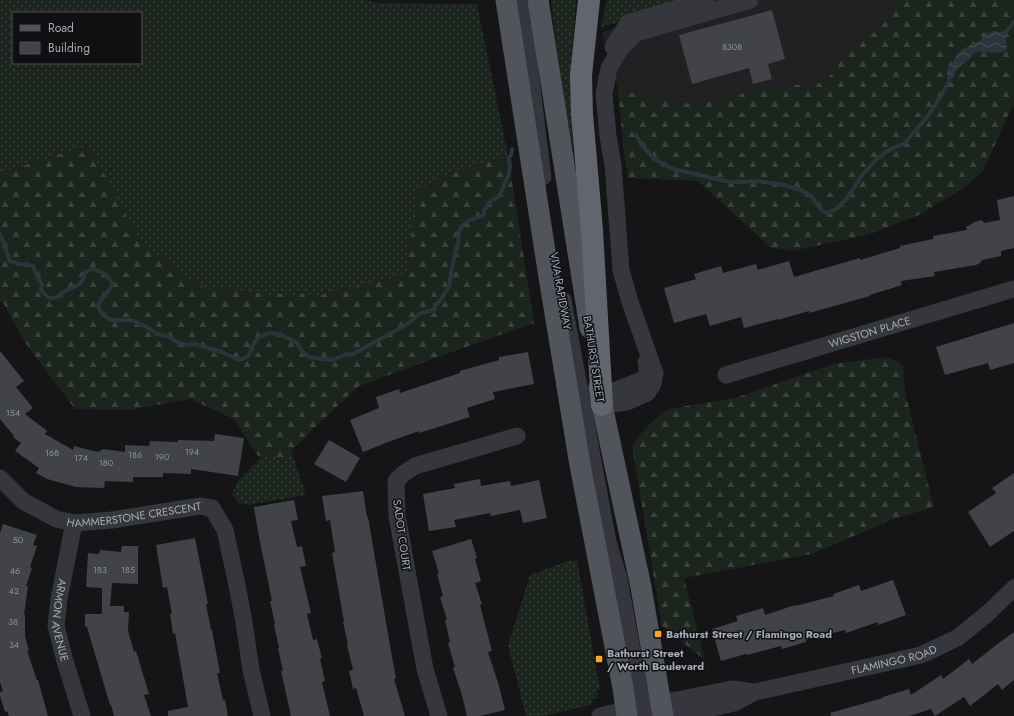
<svg xmlns="http://www.w3.org/2000/svg" width="1014" height="716" viewBox="0 0 1014 716" font-family="Jost,sans-serif">
  <defs>
    <pattern id="grass-dots" width="8" height="8" patternUnits="userSpaceOnUse"><rect width="8" height="8" fill="#1c251d"/><path d="M2 2h.1M6 6h.1" fill="none" stroke="#3a423c" stroke-width="1.8" stroke-linecap="round"/></pattern>
    <pattern id="forest-firs" width="22" height="20" patternUnits="userSpaceOnUse"><rect width="22" height="20" fill="#1c251d"/><path d="M5 1l3.5 6h-7zM16 11l3.5 6h-7z" fill="#3a423c"/></pattern>
    <pattern id="water-waves" width="16" height="10" patternUnits="userSpaceOnUse"><rect width="16" height="10" fill="#2a353b"/><path d="M0 5q4-4 8 0t8 0" fill="none" stroke="#465055"/></pattern>
  </defs>
  <rect width="100%" height="100%" fill="#151517"/>
  <path fill="#212124" d="M711,0H893V17L854,43L827,79L817,84L784,85L691,104L618,90L602,32Z"/>
  <path fill="url(#grass-dots)" fill-rule="evenodd" d="M0,0H366L378,3L477,4L508,156L450,173L416,192L407,274L325,294H266L200,286L139,240L89,145L0,173ZM13,13H141V63H13Z
    M551,0H576L571,62L578,142L569,144Z
    M607,0H698L601,27Z
    M291,451L306,495L247,505L238,502L232,494L238,481L262,456L285,458Z
    M577,560L600,690H597L598,698L591,699L592,705L586,706L543,716H526L508,646L530,575L565,562Z"/>
  <path fill="url(#forest-firs)" d="M893,0H1014V107L1011,109L983,171L964,188L919,215L867,235L792,251L770,247L698,181L628,178L624,154L618,90L691,104L784,85L817,84L827,79L854,43L893,17Z
    M89,145L139,240L200,286L266,294H325L407,274L416,192L450,173L508,156L534,323L460,349L359,386L313,429L285,458L258,456L234,419L190,399L129,410L75,409L26,344L4,304L0,301V173Z
    M887,357L903,365L905,392L934,507L891,520L812,554L684,578L705,660L662,626L632,446L647,426L668,409L735,398L833,364Z"/>
  <path fill="url(#water-waves)" d="M993,31L1000,32L1005,31L1007,33L1006,37L1007,50C998,54 989,53 979,51C977,52 975,53 973,54C970,56 972,56 969,59C966,62 962,64 959,67C954,72 954,79 948,83C945,67 949,69 956,57C958,53 956,55 959,52C963,48 968,47 973,44C976,42 977,41 981,40L986,34Z"/>
  <g fill="none" stroke-linecap="round" stroke-linejoin="round">
    <path stroke="#2a353b" stroke-width="4" d="M1006,32L1014,22
      M636,135L641,144L654,159L673,169L730,182H741L757,181L784,185L801,190L812,197L822,211L827,213L836,209L844,202L853,189L862,175L876,160L887,151L905,143L927,117L941,96L948,83
      M0,234L10,261L18,264L30,265L33,266L38,278L42,284L41,290C44,293 47,298 51,298C57,299 60,294 65,291C70,288 77,288 81,282C87,275 80,274 92,269C105,273 106,273 113,285L101,300L98,306C99,312 106,318 112,320H128L134,321L149,328L157,334L167,336L179,343L187,345L195,344L201,346L222,352L239,360L245,358L248,356L251,351L254,343L259,337L269,333L279,334L296,342L304,353L309,357L332,360L345,355L353,354L409,323L419,314L435,309V305L440,301L449,286L452,268L453,264L456,250L458,244L459,231L462,226L468,221L484,215V210L487,206L488,203L498,197L502,190L509,174L510,166L509,158L511,155L512,149"/>
  </g>
  <path fill="#414347" d="M772,10L785,59L768,64L772,79L753,84L749,68L692,84L679,35Z
    M1014,196V248L1001,251V256L982,260L980,263L976,265L934,272L935,276L901,281L902,285L870,295V296L809,313V311L778,320V319L744,328L741,317L710,326L706,314L674,323L664,288L696,279L694,274L721,266L723,273L756,264L758,270L789,261L794,277L860,258V260L900,248V246L933,239V236L967,230L966,227L972,224L974,222L982,220L984,223L1000,220L997,200Z
    M1014,323V363L990,370L988,363L945,375L936,347Z
    M0,351L24,381L16,387L33,408L25,414L47,431L45,434L73,450L74,446L98,452L103,449L125,452V445L149,446L150,441L178,442V440L214,441L215,434L244,438L238,476L191,469V474L163,473V477H133V482L105,481L104,488L76,487L47,479L36,473L39,468L15,451L21,443L13,437L14,436L0,419Z
    M528,352L534,384L493,392L495,399L467,408L470,417L419,433V431L388,442L363,452L350,420L379,408L376,397L399,389L400,393L460,373V371L499,360V357Z
    M329,440L360,458L346,482L314,464Z
    M1014,473V531L990,547L968,512L996,493L992,488Z
    M480,479L481,486L510,481L511,486L539,480L547,518L523,523L520,510L491,516L490,513L454,520L456,527L429,531L423,494L455,488L454,484Z
    M363,491L367,517H368L388,634L396,679H394L405,716H364L356,688L353,689L349,671L353,670L347,645H348L343,622H344L332,553L335,552L330,520L326,521L322,496Z
    M294,500L298,520L291,521L297,547L302,546L306,566L300,567L311,613L307,614L313,640L317,639L322,658L320,659L325,681L322,682L330,716H291L281,671H283L278,648H279L274,625L275,624L270,601H272L258,532L254,507Z
    M3,524L37,535L33,545L37,546L30,567L32,568L26,586H28L24,615H25V636L29,651H27L37,680H38L48,716H9L7,711L5,712L0,696V692L3,691L0,682V533Z
    M195,538L208,604H206L211,630H212L220,673H217L223,700H225L228,716H168V711L188,707L175,633L173,634L170,614H172L167,587L163,588L156,545Z
    M471,539L477,558L475,559L481,581L475,583L482,604L480,605L492,651L488,652L499,686L505,710L480,716H467L462,695L453,668L455,667L448,643L450,642L445,620H447L440,597L443,596L437,574L439,573L432,551Z
    M122,546H138V584L112,583L110,606H124V612H129L128,631L134,652L136,651L149,694L144,695L151,716H114L111,705H110L87,627H85V614H102V588L86,587L88,553L99,554L100,550L121,552Z
    M893,580L906,615L878,625V622L846,633L845,630L806,640V642L782,649L781,646L747,655L746,654L721,661L712,629L738,621L736,616L763,608L765,615L795,605V606L834,596L833,594L859,585L861,591Z
    M1014,632V680L1002,690L998,684L970,706L964,697L935,716L931,709L909,716H831L830,713L883,698V697L909,689L911,695L941,675L943,679L969,659L972,664L1000,642Z"/>
  <g fill="none" stroke-linecap="round" stroke-linejoin="round">
    <g stroke="#35373c" stroke-width="17">
      <path d="M521,0L543,177"/>
      <path d="M613,47L628,23L705,0"/>
      <path d="M563,300L608,542L619,579L644,716"/>
      <path id="s1" d="M726,375L1014,289"/>
      <path d="M601,396L647,378V365L646,362"/>
      <path d="M602,405L627,402L647,393L653,384L655,373L630,302L621,270L613,165L608,136L604,94L609,68L620,49L636,33L750,0"/>
      <path id="s2" d="M0,478L23,501L56,519L74,523L112,520L200,506L212,508L225,530L237,585L244,622L251,670L262,716"/>
      <path id="s3" d="M74,523L59,599L56,626L65,661L82,716"/>
      <path d="M439,716L425,669L397,516L396,481L403,474L415,466L517,436"/>
      <path d="M600,716L626,710L732,689L755,692"/>
      <path id="s4" d="M678,716L734,703L755,692L921,655L957,638L987,614L1014,588"/>
    </g>
    <path stroke="#51545b" stroke-width="21" d="M506,0L549,277L580,465L623,688L627,716
      M538,0L590,328
      M599,387L602,405L641,587L663,716"/>
    <path stroke="#61656d" stroke-width="22" d="M589,0L581,75L582,114L592,230L602,405"/>
  </g>
  <g fill="#fea425" stroke="#101012" stroke-width="1.5">
    <rect x="654" y="630" width="8" height="8" rx="2"/>
    <rect x="595" y="655" width="8" height="8" rx="2"/>
  </g>
  <g text-anchor="middle" stroke-width="3" stroke-linejoin="round" paint-order="stroke">
    <g font-size="9" fill="#8c929c">
      <text x="732" y="50">8308</text>
      <text x="13" y="416">154</text>
      <text x="192" y="455">194</text>
      <text x="52" y="456">168</text>
      <text x="135" y="458">186</text>
      <text x="162" y="460">190</text>
      <text x="81" y="461">174</text>
      <text x="106" y="466">180</text>
      <text x="18" y="543">50</text>
      <text x="100" y="573">183</text>
      <text x="128" y="573">185</text>
      <text x="15" y="574">46</text>
      <text x="14" y="594">42</text>
      <text x="13" y="625">38</text>
      <text x="14" y="648">34</text>
    </g>
    <g font-size="11" fill="#a5adb8" stroke="#101012">
      <text transform="translate(561 291) rotate(80)" y="4">VIVA RAPIDWAY</text>
      <text dy="4" stroke="none"><textPath href="#s1" startOffset="150">WIGSTON PLACE</textPath></text>
      <text transform="translate(594 359) rotate(81)" y="4">BATHURST STREET</text>
      <text dy="4" stroke="none"><textPath href="#s2" startOffset="149">HAMMERSTONE CRESCENT</textPath></text>
      <text transform="translate(402 535) rotate(82)" y="4">SADOT COURT</text>
      <text dy="4" stroke="none"><textPath href="#s3" startOffset="99">ARMON AVENUE</textPath></text>
      <text dy="4" stroke="none"><textPath href="#s4" startOffset="224">FLAMINGO ROAD</textPath></text>
    </g>
    <g font-size="11" font-weight="bold" fill="#a5adb8" stroke="#101012" text-anchor="start">
      <text x="666" y="638">Bathurst Street / Flamingo Road</text>
      <text x="607" y="657">Bathurst Street<tspan x="607" dy="13">/ Worth Boulevard</tspan></text>
    </g>
  </g>
  <rect x="12" y="12" width="130" height="52" fill="#101012" stroke="#4c4f54"/>
  <rect x="20" y="25" width="20" height="6" fill="#51545b" stroke="#4c4f54"/>
  <text x="48" y="32" font-size="12" fill="#a5adb8">Road</text>
  <rect x="20" y="42" width="20" height="12" fill="#414347" stroke="#4c4f54"/>
  <text x="48" y="52" font-size="12" fill="#a5adb8">Building</text>
</svg>
